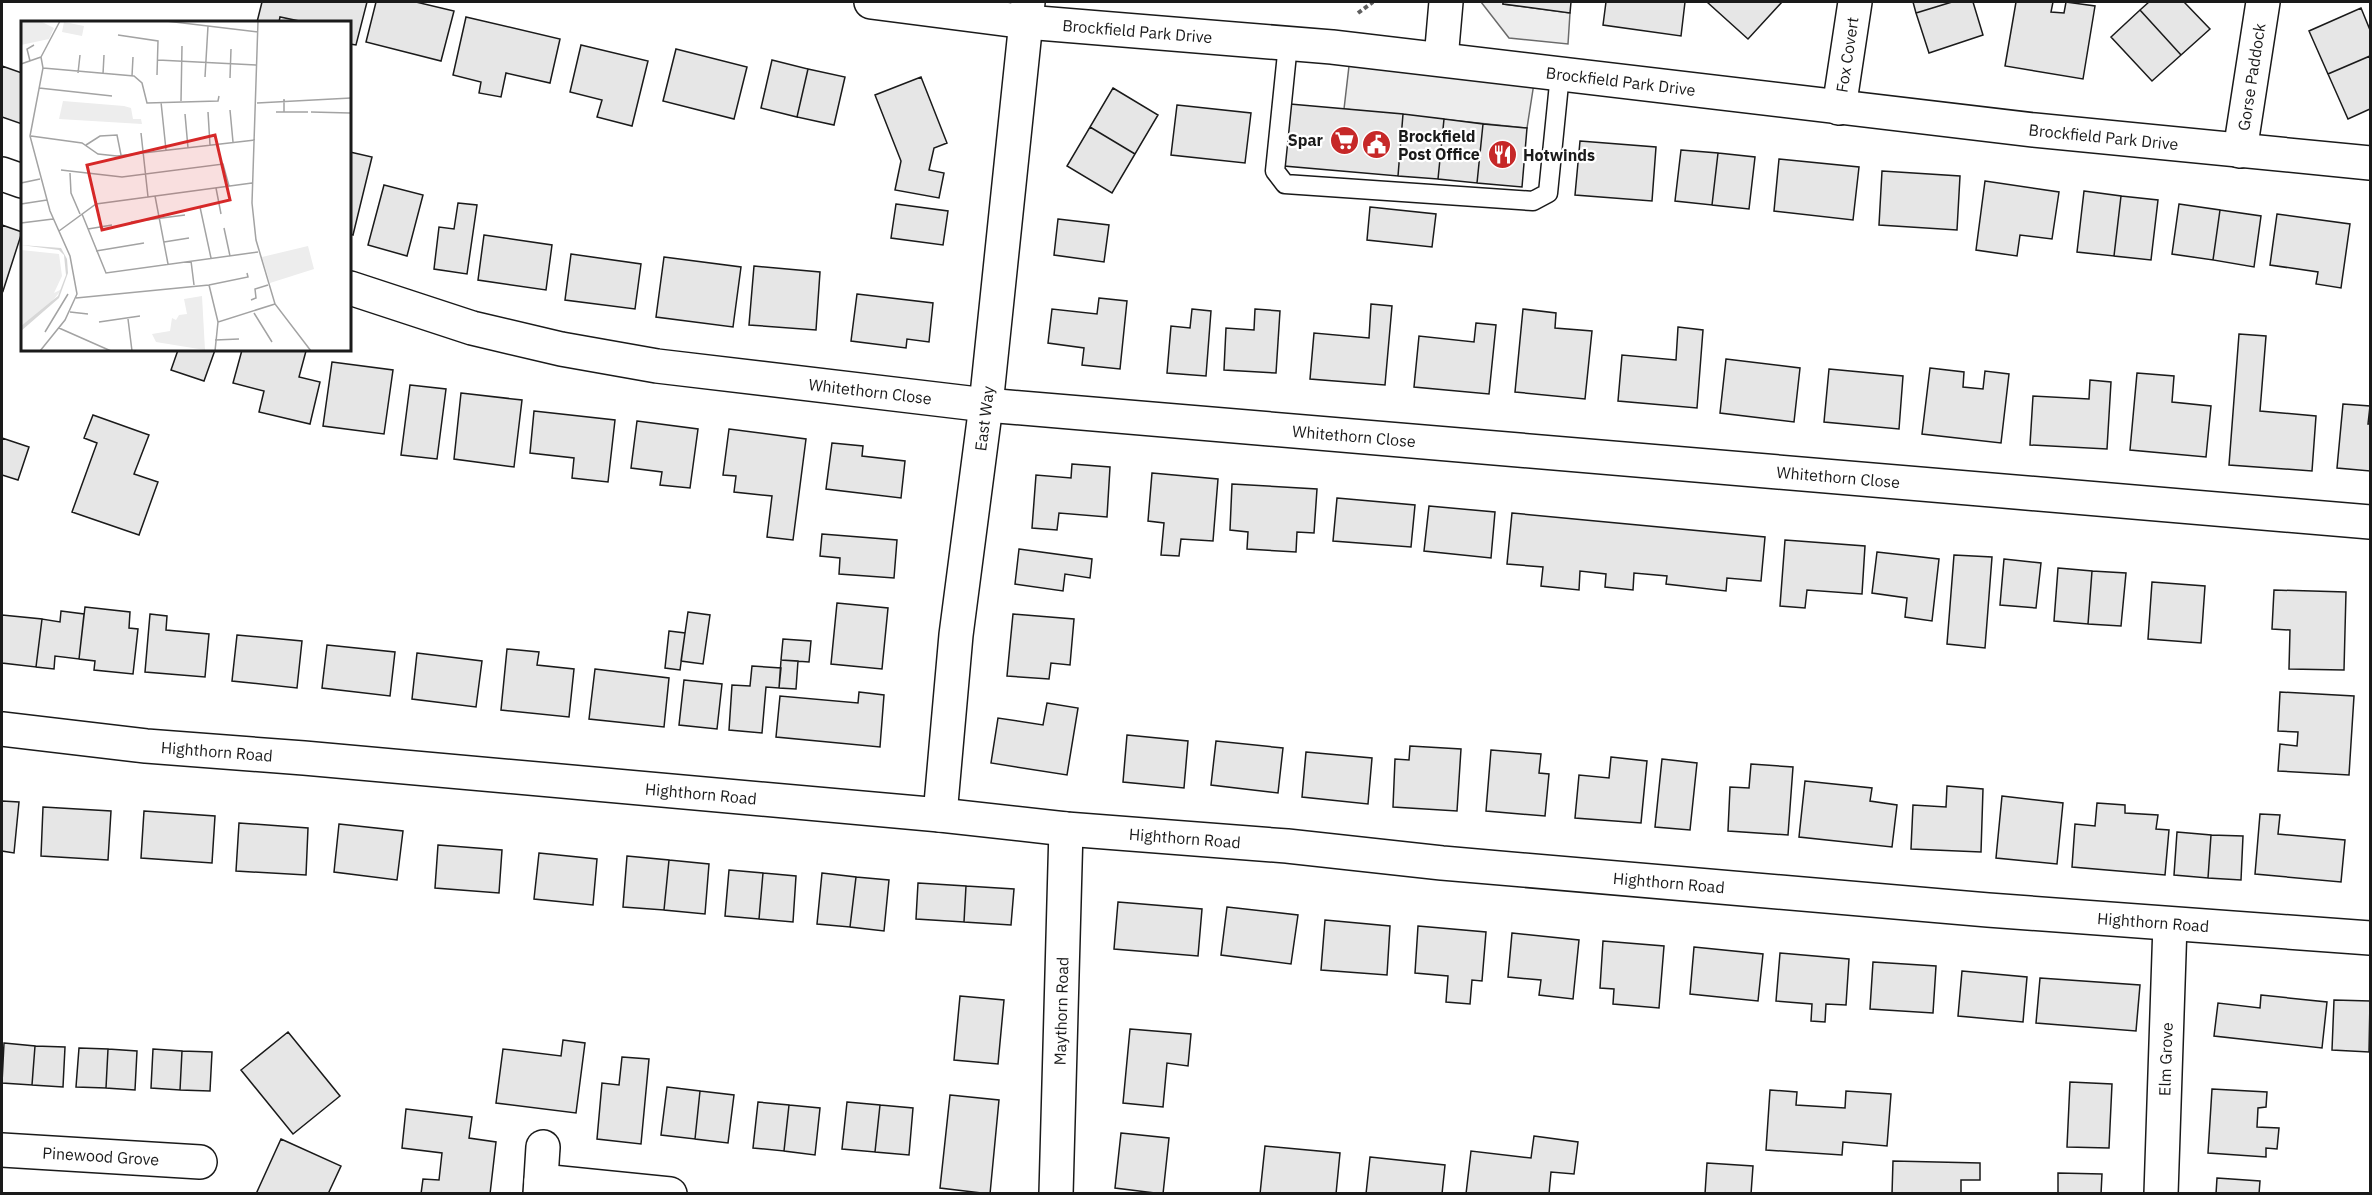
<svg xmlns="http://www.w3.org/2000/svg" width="2372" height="1195" viewBox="0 0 2372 1195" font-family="'IBM Plex Sans',sans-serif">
  <rect width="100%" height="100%" fill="#fff"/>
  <path fill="#ededed" stroke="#6a6a6a" stroke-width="1.5" d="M1481,2H1503V4L1570,13L1568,44L1509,38Z
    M1349,66L1534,83L1527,128L1344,109Z"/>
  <path fill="#e6e6e6" stroke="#1a1a1a" stroke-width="1.5" d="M262,2H367L356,45L350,44V22H304L280,17L279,22H257Z
    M376,2H416L454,11L441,61L366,42Z
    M1503,2H1571L1570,13L1503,4Z
    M1606,2H1685L1681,36L1603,25Z
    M1707,2H1782L1748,39Z
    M1913,2H1952L1916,13Z
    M1952,2H1973L1983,35L1929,53L1916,13Z
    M2016,2H2053L2051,12L2064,13L2066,2L2095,6L2083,79L2005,66Z
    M2149,2H2184L2210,29L2181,55L2140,10Z
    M2361,8L2370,30V56L2328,74L2309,31Z
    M2140,10L2181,55L2152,81L2111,37Z
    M466,17L560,39L550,83L506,73L501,97L479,93L481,82L453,75Z
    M581,45L648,61L632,126L597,117L602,100L570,92Z
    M676,49L747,67L734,119L663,101Z
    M2370,56V109L2348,119L2328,74Z
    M772,60L808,69L797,117L761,108Z
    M2,66L22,73V124L2,117Z
    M808,69L845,77L834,125L797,117Z
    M921,77L947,143L934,148L929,170L944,173L939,198L895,190L901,161L875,95Z
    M1113,88L1158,115L1135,154L1090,127Z
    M1290,104L1403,114L1398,176L1284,166Z
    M1177,105L1251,113L1245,163L1171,155Z
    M1403,114L1444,119L1438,179L1398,176Z
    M1444,119L1483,124L1477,183L1438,179Z
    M1483,124L1527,128L1522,187L1477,183Z
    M1090,127L1135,154L1112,193L1067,166Z
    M1580,141L1656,147L1652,201L1575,195Z
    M1681,150L1718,153L1712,205L1675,201Z
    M350,152L372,157L353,235L350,234Z
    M1718,153L1755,157L1749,209L1712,205Z
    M1779,159L1859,167L1853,220L1774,211Z
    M1882,171L1960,176L1957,230L1879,225Z
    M1985,181L2059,192L2052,239L2020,235L2017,256L1976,250Z
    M384,185L423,195L407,256L368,245Z
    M2084,191L2121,196L2114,256L2077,252Z
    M2121,196L2158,200L2151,260L2114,256Z
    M458,203L477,205L467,274L434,269L439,227L454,229Z
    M896,204L948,211L943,245L891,238Z
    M2179,204L2220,210L2213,260L2172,254Z
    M1370,207L1436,214L1432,247L1367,240Z
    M2220,210L2261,216L2254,267L2213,260Z
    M2277,214L2350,224L2341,288L2316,284L2318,272L2270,265Z
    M1058,219L1109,225L1104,262L1054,255Z
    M2,225L22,232L3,291L2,290Z
    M484,235L552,245L546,290L478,280Z
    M571,254L641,264L635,309L565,300Z
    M664,257L741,267L733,327L656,317Z
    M754,266L820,272L816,330L749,325Z
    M857,294L933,303L929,342L907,339L906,348L851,341Z
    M1099,298L1127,301L1120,369L1082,365L1084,348L1048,343L1052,309L1097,314Z
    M1371,304L1392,306L1385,385L1310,379L1314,333L1369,338Z
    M1192,309L1211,311L1206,376L1167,373L1171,326L1190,328Z
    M1255,309L1280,311L1276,373L1224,370L1226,328L1254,330Z
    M1523,309L1556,313L1555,328L1592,331L1585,399L1515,392Z
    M1476,323L1496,325L1489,394L1414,387L1419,336L1474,342Z
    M1678,327L1703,330L1697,408L1618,401L1622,355L1676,360Z
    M2239,334L2266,336L2260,411L2316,416L2312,471L2229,465Z
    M178,350H215L204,381L171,370Z
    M242,350L306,351L299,377L320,382L310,424L259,412L264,391L233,383Z
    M1726,359L1800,368L1794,422L1720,413Z
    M332,362L393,370L384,434L323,426Z
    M1930,368L1964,372L1963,387L1983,389L1985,371L2009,374L2001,443L1922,434Z
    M1829,369L1903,376L1899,429L1824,422Z
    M2137,373L2174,376L2172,402L2211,406L2206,457L2130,450Z
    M2090,380L2111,382L2107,449L2030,445L2033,396L2089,399Z
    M410,385L446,389L437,459L401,455Z
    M461,393L522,400L514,467L454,459Z
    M2343,404L2370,406L2368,424H2370V471L2337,468Z
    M534,411L615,420L608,482L572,478L574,458L530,453Z
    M93,415L149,435L134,474L158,482L139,535L72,512L97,443L84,438Z
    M637,421L698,429L690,488L660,485L662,472L631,468Z
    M729,429L806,439L793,540L767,537L772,496L734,492L736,476L723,475Z
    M2,438L29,447L18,480L2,475Z
    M832,443L863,446L862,456L905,461L901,498L826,489Z
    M1072,464L1110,467L1107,517L1059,513L1057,530L1032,528L1036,475L1071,478Z
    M1152,473L1218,479L1213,541L1181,539L1179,556L1161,555L1164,523L1148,521Z
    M1232,484L1317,489L1314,533L1297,532L1296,552L1247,549L1248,532L1230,530Z
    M1337,498L1415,505L1411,547L1333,541Z
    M1429,506L1495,512L1491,558L1424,551Z
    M1512,513L1765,537L1761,581L1727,578L1726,591L1666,584L1667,576L1634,573L1633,590L1605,587L1606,574L1580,571L1579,590L1541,586L1543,567L1507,564Z
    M822,534L897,540L894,578L839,574L840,558L820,556Z
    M1785,540L1865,546L1862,594L1807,590L1805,608L1780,606Z
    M1019,549L1092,559L1090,578L1065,574L1063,591L1015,584Z
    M1877,552L1939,559L1932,621L1905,617L1907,598L1872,593Z
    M1954,555L1992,557L1985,648L1947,644Z
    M2004,559L2041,563L2036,608L2000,605Z
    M2058,568L2092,571L2088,624L2054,621Z
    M2092,571L2126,573L2121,626L2088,624Z
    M2152,582L2205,586L2201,643L2148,639Z
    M2274,590L2346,592L2344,670L2289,669L2290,630L2272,629Z
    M837,603L888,608L882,669L831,664Z
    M85,607L130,612L129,628L138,629L133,674L94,670L95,661L79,659Z
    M61,611L84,614L79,659L55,656L54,669L36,667L42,619L60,622Z
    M688,612L710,615L703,664L681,661Z
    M150,614L167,616L166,630L209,634L205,677L145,672Z
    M1013,614L1074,619L1070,665L1051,663L1049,679L1007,676Z
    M2,615L42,619L36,667L2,663Z
    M669,631L685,633L680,670L665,668Z
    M237,635L302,641L297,688L232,681Z
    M783,639L811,641L809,662L781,660Z
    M327,645L395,652L390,696L322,688Z
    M507,649L539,652L537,665L574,669L569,717L501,710Z
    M417,653L482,661L476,707L412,699Z
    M781,660L798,661L796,689L779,688Z
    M752,666L781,668L779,688L766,687L762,733L729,730L732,685L750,686Z
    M595,669L669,678L664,727L589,719Z
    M684,680L722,684L717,729L679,725Z
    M859,692L884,695L880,747L776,737L780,696L858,703Z
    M2280,692L2354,696L2349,775L2278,771L2280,744L2297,746L2298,732L2278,731Z
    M1047,703L1078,708L1067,775L991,763L998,718L1043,725Z
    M1127,735L1188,741L1184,788L1123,782Z
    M1216,741L1283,748L1278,793L1211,785Z
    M1410,746L1461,749L1457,811L1393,807L1395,759L1409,760Z
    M1491,750L1541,754L1539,773L1549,774L1545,816L1486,811Z
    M1306,752L1372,758L1368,804L1302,797Z
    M1611,757L1647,761L1641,823L1575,818L1579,775L1609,778Z
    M1662,759L1697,763L1690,830L1655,827Z
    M1751,764L1793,767L1788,835L1728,831L1730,787L1749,788Z
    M1805,781L1872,788L1870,801L1897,805L1892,847L1799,837Z
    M1947,786L1983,789L1981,852L1911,849L1913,805L1946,807Z
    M2002,796L2063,803L2057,864L1996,858Z
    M2,801L19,802L14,853L2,851Z
    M2097,803L2125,805V813L2158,815L2156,829L2169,830L2165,875L2072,867L2075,824L2095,826Z
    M43,807L111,811L108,860L41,856Z
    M144,811L215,816L212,863L141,858Z
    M2260,814L2280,815L2278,834L2345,840L2341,882L2255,874Z
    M239,823L308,828L306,875L236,871Z
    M339,824L403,831L397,880L334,872Z
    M2177,832L2211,835L2208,878L2174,875Z
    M2211,835L2243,836L2241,880L2208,878Z
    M438,845L502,850L499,893L435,888Z
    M539,853L597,859L593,905L534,899Z
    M627,856L669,860L664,910L623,907Z
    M669,860L709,864L705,914L664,910Z
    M729,870L763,873L759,919L725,916Z
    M763,873L796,876L793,922L759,919Z
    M822,873L856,877L850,927L817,924Z
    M856,877L889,880L884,931L850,927Z
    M918,883L966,886L964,922L916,919Z
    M966,886L1014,889L1011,925L964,922Z
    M1118,902L1202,909L1198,956L1114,949Z
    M1227,907L1298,915L1291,964L1221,955Z
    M1325,920L1390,926L1387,975L1321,970Z
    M1418,926L1486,932L1482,981L1472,980L1470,1004L1446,1002L1448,976L1415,973Z
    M1512,933L1579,940L1573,999L1539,995L1541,980L1508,977Z
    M1603,941L1664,946L1659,1008L1613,1004L1614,989L1600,988Z
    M1694,947L1763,954L1758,1001L1690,994Z
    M1780,953L1849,959L1846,1005L1826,1004L1825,1022L1811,1021L1812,1004L1776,1001Z
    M1873,962L1936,966L1933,1013L1870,1009Z
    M1962,971L2027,977L2023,1022L1958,1016Z
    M2040,978L2140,985L2136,1031L2036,1023Z
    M2261,995L2327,1002L2322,1048L2214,1036L2218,1003L2260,1008Z
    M960,996L1004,1000L998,1064L954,1060Z
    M2334,1000L2370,1001L2369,1052L2332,1050Z
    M1130,1029L1191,1034L1188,1066L1167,1063L1163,1107L1123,1103Z
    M288,1032L340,1096L293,1134L241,1070Z
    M563,1040L585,1043L576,1113L496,1103L503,1049L561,1056Z
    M4,1043L35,1046L32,1085L2,1083Z
    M35,1046L65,1047L63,1087L32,1085Z
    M79,1048L108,1049L106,1088L76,1087Z
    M108,1049L137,1051L135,1090L106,1088Z
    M153,1049L182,1051L180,1090L151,1088Z
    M182,1051L212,1052L210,1091L180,1090Z
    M622,1057L649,1059L641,1144L597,1139L602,1083L619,1085Z
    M2070,1082L2112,1084L2109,1148L2067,1147Z
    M667,1087L700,1091L695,1139L661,1135Z
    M2212,1089L2267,1092L2266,1107L2258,1108L2257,1127L2279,1128L2277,1149L2266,1148V1157L2208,1153Z
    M1770,1090L1797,1092L1796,1105L1845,1108L1846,1091L1891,1094L1887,1146L1843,1142L1842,1155L1766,1150Z
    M700,1091L734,1095L728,1143L695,1139Z
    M950,1095L999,1100L990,1194L940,1188Z
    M758,1102L789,1105L784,1151L753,1148Z
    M847,1102L880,1105L875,1152L842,1149Z
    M789,1105L820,1108L815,1155L784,1151Z
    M880,1105L913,1108L909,1155L875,1152Z
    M406,1109L472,1117L469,1138L496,1142L490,1194H421L423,1179L439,1180L442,1153L402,1148Z
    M1121,1133L1169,1138L1163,1194L1115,1188Z
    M1534,1136L1578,1142L1574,1174L1551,1172L1549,1194H1466L1471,1151L1531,1158Z
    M281,1139L341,1166L328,1194H256Z
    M1265,1146L1340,1153L1336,1194H1260Z
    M1370,1157L1445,1165L1442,1194H1366Z
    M1893,1161L1980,1163V1180H1961V1194H1892Z
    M1707,1163L1753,1166L1751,1194H1705Z
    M2058,1173L2102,1174L2101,1194H2058Z
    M2217,1178L2260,1181L2259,1194H2216Z"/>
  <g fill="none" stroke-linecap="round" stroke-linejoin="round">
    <defs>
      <path id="service" d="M1288,44L1275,171L1285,184L1533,201L1548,193L1560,74"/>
      <g id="minor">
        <path id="s1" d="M871,2L1026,22L1332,47L2034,130L2370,163"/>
        <path d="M1441,59L1446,2"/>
        <path id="s2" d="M1839,108L1855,2"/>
        <path id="s3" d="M2240,151L2263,2"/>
        <path d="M2,174L22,181"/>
        <path id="s4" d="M350,288L472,328L561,349L657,366L986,405L2370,522"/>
        <path id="s5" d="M2,729L146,746L304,758L940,815L1066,829L1287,846L1442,863L1988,910L2370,938"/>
        <path id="s6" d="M940,815L956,635L986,405L1028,2"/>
        <path id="s7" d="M2,1150L200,1162"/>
        <path d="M541,1181L670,1194"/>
        <path d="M540,1194L543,1147"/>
        <path id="s8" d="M1056,1194L1066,829"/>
        <path id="s9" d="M2161,1194L2170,924"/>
      </g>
    </defs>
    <use href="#service" stroke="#1a1a1a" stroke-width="21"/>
    <use href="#minor" stroke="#1a1a1a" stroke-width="36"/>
    <path stroke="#5f5f5f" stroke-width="4" stroke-dasharray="4.5 3" stroke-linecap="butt" d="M1358,13L1373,2"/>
    <use href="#service" stroke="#fff" stroke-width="18"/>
    <use href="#minor" stroke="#fff" stroke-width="33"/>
  </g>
  <defs>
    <symbol id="supermarket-disc" viewBox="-11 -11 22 22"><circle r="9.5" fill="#c62828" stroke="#fff"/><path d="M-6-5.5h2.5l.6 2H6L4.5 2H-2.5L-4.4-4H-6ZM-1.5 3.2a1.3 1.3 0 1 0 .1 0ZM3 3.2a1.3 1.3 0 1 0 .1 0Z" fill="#fff"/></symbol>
    <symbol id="civic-disc" viewBox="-11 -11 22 22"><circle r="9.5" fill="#c62828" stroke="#fff"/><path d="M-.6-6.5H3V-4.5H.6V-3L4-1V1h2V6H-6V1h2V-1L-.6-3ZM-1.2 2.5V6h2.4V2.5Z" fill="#fff"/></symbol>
    <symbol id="restaurant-disc" viewBox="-11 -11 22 22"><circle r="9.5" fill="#c62828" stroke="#fff"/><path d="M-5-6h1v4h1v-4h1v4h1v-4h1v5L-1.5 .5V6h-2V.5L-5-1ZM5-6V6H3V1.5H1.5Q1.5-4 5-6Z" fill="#fff"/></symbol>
  </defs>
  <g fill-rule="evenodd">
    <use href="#supermarket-disc" x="1328" y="124" width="33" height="33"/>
    <use href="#civic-disc" x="1360" y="128" width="33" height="33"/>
    <use href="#restaurant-disc" x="1486" y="138" width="33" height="33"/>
  </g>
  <g text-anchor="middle" stroke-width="4.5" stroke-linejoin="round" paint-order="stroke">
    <g font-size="16" fill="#1a1a1a" stroke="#fff">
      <text dy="6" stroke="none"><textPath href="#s1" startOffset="268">Brockfield Park Drive</textPath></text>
      <text dy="6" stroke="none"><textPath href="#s2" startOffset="54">Fox Covert</textPath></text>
      <text dy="6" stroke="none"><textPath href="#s3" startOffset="75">Gorse Paddock</textPath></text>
      <text dy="6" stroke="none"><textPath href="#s1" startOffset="754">Brockfield Park Drive</textPath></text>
      <text dy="6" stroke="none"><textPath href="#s1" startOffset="1240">Brockfield Park Drive</textPath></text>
      <text dy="6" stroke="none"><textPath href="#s4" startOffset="532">Whitethorn Close</textPath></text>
      <text dy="6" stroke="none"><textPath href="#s6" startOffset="399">East Way</textPath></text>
      <text dy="6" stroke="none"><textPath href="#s4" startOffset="1018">Whitethorn Close</textPath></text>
      <text dy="6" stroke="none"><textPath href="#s4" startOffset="1504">Whitethorn Close</textPath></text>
      <text dy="6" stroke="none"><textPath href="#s5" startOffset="216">Highthorn Road</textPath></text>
      <text dy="6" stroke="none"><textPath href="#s5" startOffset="702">Highthorn Road</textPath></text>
      <text dy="6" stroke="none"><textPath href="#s5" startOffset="1188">Highthorn Road</textPath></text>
      <text dy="6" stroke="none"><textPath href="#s5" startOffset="1674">Highthorn Road</textPath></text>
      <text dy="6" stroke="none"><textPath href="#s5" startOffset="2160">Highthorn Road</textPath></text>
      <text dy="6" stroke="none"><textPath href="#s8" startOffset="183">Maythorn Road</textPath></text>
      <text dy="6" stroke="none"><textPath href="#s9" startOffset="135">Elm Grove</textPath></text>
      <text dy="6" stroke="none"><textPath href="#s7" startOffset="99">Pinewood Grove</textPath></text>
    </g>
    <g font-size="16" font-weight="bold" fill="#1a1a1a" stroke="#fff" text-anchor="start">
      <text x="1398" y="142">Brockfield<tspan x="1398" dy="18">Post Office</tspan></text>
      <text x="1323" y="146" text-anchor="end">Spar</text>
      <text x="1523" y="161">Hotwinds</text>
    </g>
  </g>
  <g transform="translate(21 21)">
    <rect width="330" height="330" fill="#fff"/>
    <path d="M0,0H19L33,7L28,18L0,24ZM43,1L63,5L61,15L41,11ZM42,80L103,85L110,87L112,98H120L121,103L38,98ZM287,225L293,248L249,262L241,236ZM0,229L38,233L41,255L33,272L41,268L29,283L0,305ZM181,275L184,329L135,321L131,313L149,310L151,297L155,299L158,294L166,293L163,278Z" fill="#ededed"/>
    <path d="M0,224L40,227L46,238L47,252L38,277L0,310V305L37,275L45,254L43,234L38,229Z" fill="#d7d7d7"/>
    <path fill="none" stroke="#a3a3a3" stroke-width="1.5" d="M145,0L237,11M237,0L231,182L235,219L254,283L290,330M97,14L137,20L136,54M137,39L235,44M9,40L6,28L13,24M0,43L20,36M22,47L113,55L121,62L126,82L197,80L198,75M57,52L59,34M82,53L83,34M111,55L112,36M184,56L187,5M209,57L210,28M18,67L91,75M160,80L161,25M140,81L145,129M236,82L330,77M209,89L212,121M187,91L189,124M255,91H263V78M263,91H287M290,91L329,92M164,93L167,127M120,112L127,176M10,115L61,122L77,133L96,135L234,119M65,124L79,115L96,114L100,134M40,149L101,156L202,143L208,165M49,152L50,172L59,193M0,162L19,158M195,167L200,193M134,175L147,243M0,183L26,179M179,186L190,237M61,193L85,252L237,231M110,201L164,194M0,202L32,198M203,207L209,235M67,208L91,204M38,210L75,183L231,162M143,221L168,217M75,230L123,222M170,240L173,264M188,264L197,301M55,277L188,264L227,256L226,252M230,279L235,277L234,268L247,264M49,291L67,293M233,292L251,321M107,298L111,330M78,301L119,295M38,307L90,330M24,311L47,273M194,319L218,318M19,330L44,299L56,273L49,235L29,190L9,115L22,47L20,36L39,0M194,330L197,301L254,283"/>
    <path fill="#d62828" fill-opacity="0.15" stroke="#d62828" stroke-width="3" d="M194,114L209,179L81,209L66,144Z"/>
    <rect width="330" height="330" fill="none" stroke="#1a1a1a" stroke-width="3"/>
  </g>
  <rect width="2372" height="1195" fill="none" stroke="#1a1a1a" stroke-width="6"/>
</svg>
